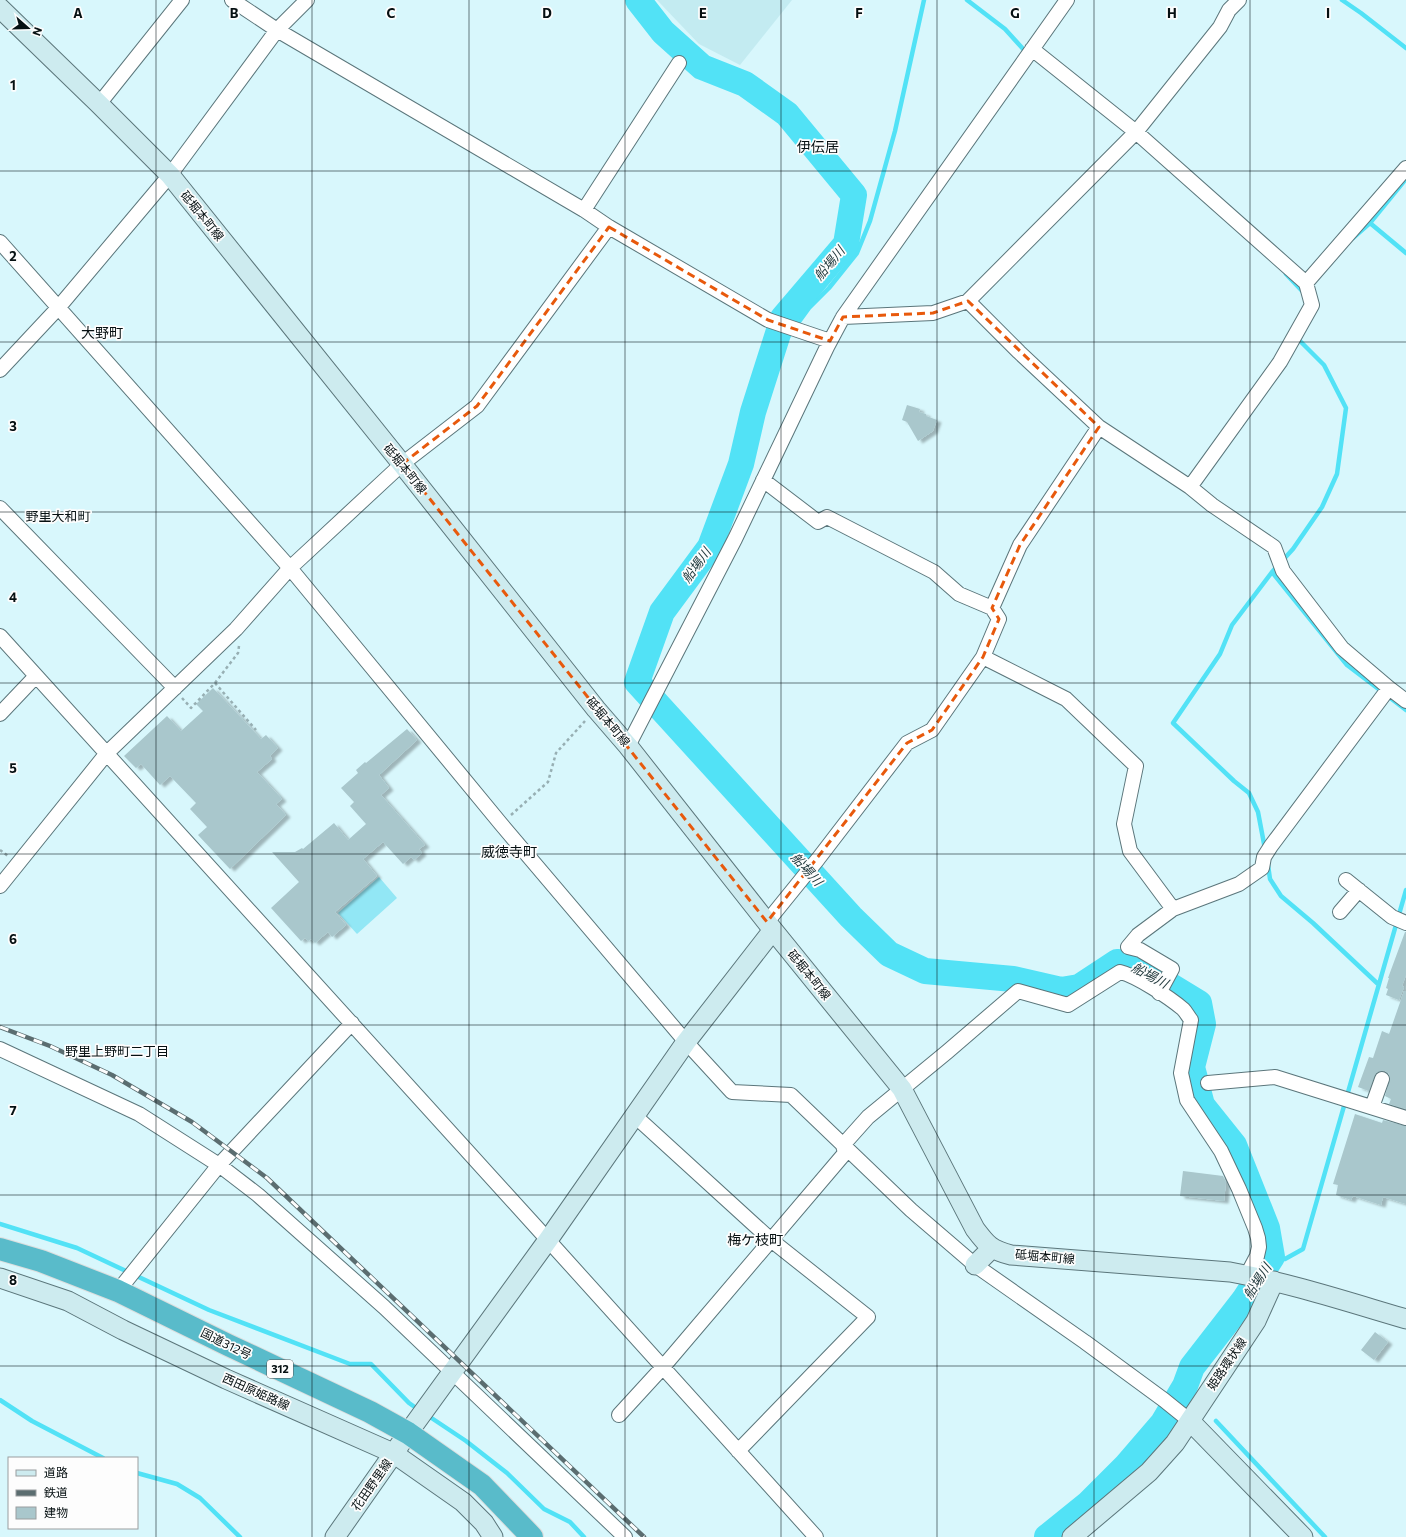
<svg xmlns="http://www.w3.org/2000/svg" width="1406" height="1537" viewBox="0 0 1406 1537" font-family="Commissioner,'Noto Sans JP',sans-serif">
  <defs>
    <filter id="shadow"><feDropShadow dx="4.5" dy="2.5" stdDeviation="1" flood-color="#0004"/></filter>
  </defs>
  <rect width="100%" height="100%" fill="#d8f7fc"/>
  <path fill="#c3ebf1" d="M657,0H792L740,65L699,44Z"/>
  <path fill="#92e7f5" d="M379,877L397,898L357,934L338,913Z"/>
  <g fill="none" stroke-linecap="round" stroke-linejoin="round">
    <path stroke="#52e2f6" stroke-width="4.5" d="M967,0L1005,29L1024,50L1028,53
      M1342,0L1361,13L1406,48
      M1370,223L1406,253
      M1353,238L1370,223L1406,179
      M1286,274L1304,293
      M1298,337V339L1324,365L1346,408L1337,474L1322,507L1293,549L1272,572L1347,665L1406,710
      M753,412L774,372L785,341L809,308L829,288L857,253L870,221L895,131L924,0
      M1265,849L1258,812L1249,793L1234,781L1173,723L1220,654L1232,625L1272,572
      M1268,865L1270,879L1281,896L1313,923L1378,984
      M0,1224L77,1248L209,1310L350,1364H371L409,1403L419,1410
      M1272,1257L1285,1259L1303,1249L1406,890
      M0,1400L32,1421L103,1458
      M427,1415L466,1441L507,1473L544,1509L570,1522L584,1537
      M1216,1421L1325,1537
      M137,1473L177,1484L200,1498L240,1537"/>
    <path stroke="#52e2f6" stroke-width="26" d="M638,0L663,32L702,67L745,84L787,114L854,195L846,244L783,318L753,412L741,464L710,547L662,612L637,682L851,917L889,954L925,971L1013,979L1061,990L1079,987L1117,962L1135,964L1199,1003L1203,1024L1192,1067L1202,1105L1234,1145L1267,1228L1272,1257L1244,1300L1192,1367L1185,1386L1163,1423L1126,1466L1088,1504L1047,1537"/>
  </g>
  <path fill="#a9c7cc" filter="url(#shadow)" d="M907,405L920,409L919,412L926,414V416L937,420L933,431L918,441L907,422L902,420Z
    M213,688L261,739L266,735L278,748L270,756L272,759L257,772L282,799L276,804L286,815L230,869L198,835L207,827L190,809L196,803L170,776L160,785L141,764L136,768L124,756L167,716L181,731L203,711L196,704Z
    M407,729L417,740L379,775L389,788L381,795L425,845L419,849L422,853L414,860L411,857L403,864L383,842L363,859L377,876L335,912L346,925L332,937L328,932L315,943L311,939L308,941L305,938L301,941L271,908L299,882L272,852H295L302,848L303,849L334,823L348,840L366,824L350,806L354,802L341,788L358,773L356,770L365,762L366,763Z
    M1405,932H1406V975L1402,986L1404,987L1399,1000L1386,995L1388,989L1386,988L1389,978H1388Z
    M1404,991H1406V1109L1389,1104L1391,1099L1385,1096L1390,1078L1389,1074L1385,1071H1381L1376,1073L1369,1091L1358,1087L1369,1057L1373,1058L1382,1031L1389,1034Z
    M1355,1114L1382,1123L1383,1120L1406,1126V1204L1383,1197L1381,1205L1353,1196L1351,1200L1336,1195L1338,1185L1333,1184Z
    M1183,1171L1223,1176L1226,1182L1224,1201L1180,1196Z
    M1375,1332L1388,1342L1374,1360L1361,1350Z"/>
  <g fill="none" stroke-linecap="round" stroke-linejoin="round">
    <defs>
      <path id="street" d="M232,0L277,30L584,210L609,227L768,320L830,341
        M1032,49L1136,132L1306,283
        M99,104L182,0
        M584,210L679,63
        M0,242L290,568L501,824L686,1042L732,1092L791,1095L911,1210L975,1265L1085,1342L1164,1400L1190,1421
        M968,301L1136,132L1220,27L1229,10L1239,0
        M843,317L933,313L968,301L1019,352L1099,427L1190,487L1212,505L1274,547L1283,571L1342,648L1389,688L1406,701
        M0,370L58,308L170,175L277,30L307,0
        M763,480L818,522L827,517L934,572L959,594L992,608
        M1190,487L1280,362L1312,305L1306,283L1406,168
        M0,508L175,688
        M0,636L548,1240L816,1537
        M983,657L1066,699L1136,766L1124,824L1130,851L1173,909
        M0,714L36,676
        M628,746L735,539L827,347L843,317L1067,0
        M1346,880L1392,917L1406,923
        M0,886L107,753L236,629L290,568L402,464L477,406L609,227
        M1340,912L1359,890
        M767,922L818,859L907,743L932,730L983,657L999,619L992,608L1020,545L1099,427
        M1159,993L1172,969L1140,950L1128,947L1138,935L1173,909L1239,884L1262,868L1264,857L1271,846L1389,688
        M0,1049L139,1114L219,1165L258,1195L384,1307L625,1537
        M1208,1083L1275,1077L1406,1118
        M1372,1107L1382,1079
        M635,1116L771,1240L868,1317L738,1451
        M843,1145L868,1117L947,1052L1018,991L1068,1005L1120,972C1137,976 1170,998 1183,1009C1186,1012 1188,1016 1191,1020L1181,1073L1187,1100L1221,1151L1239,1189L1255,1228L1258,1238L1259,1247L1257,1256L1247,1275
        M118,1291L219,1165L352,1023
        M619,1415L663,1367L845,1153L843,1145"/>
      <path id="secondary" d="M0,8L99,104L170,175L402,464L596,709L628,746L773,930L902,1089L975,1229C987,1245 991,1250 1011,1255L1230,1272C1290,1283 1348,1302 1406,1319
        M975,1265L992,1248
        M0,1278L68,1301L123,1330L226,1379L393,1453L463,1502L484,1523L493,1537
        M1190,1421L1303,1537
        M335,1537L408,1433L548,1240L686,1042L773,930
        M1072,1537L1149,1472L1175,1443L1256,1321L1274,1281"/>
      <path id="highway" d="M0,1249L41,1261L118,1291L228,1345L370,1412L408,1433L482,1485L532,1537"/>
    </defs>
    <use href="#street" stroke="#5b767b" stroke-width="16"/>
    <use href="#secondary" stroke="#5b767b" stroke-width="21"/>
    <use href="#highway" stroke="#dcdede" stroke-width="24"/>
    <path stroke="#97afb3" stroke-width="2.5" stroke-dasharray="3 3" stroke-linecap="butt" d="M215,683L238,653L239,646
      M182,698L191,708L215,683L256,730
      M511,815L548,782L556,753L585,721
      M0,850L8,856"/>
    <use href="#street" stroke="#fff" stroke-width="14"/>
    <use href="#secondary" stroke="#cdebef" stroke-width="19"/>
    <use href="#highway" stroke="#59bbca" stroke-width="22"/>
    <defs>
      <path id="rail" d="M0,1027L50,1046L112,1075L192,1122L267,1178L644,1537"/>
    </defs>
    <use href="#rail" stroke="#5b6d70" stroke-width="4.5"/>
    <use href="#rail" stroke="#fdfdfd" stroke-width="3" stroke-dasharray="9" stroke-linecap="butt"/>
  </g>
  <path fill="none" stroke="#e8590c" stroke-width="3" stroke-dasharray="8 5" stroke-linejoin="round" d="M609,227L768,320L830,341L843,317L933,313L968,301L1099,427L1020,545L992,608L999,619L983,657L932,730L907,743L767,922L402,464L477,406Z"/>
  <path fill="none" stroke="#061012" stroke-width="1" stroke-opacity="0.55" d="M156,0V1537M312,0V1537M469,0V1537M625,0V1537M781,0V1537M937,0V1537M1094,0V1537M1250,0V1537M0,171H1406M0,342H1406M0,512H1406M0,683H1406M0,854H1406M0,1025H1406M0,1195H1406M0,1366H1406"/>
  <g text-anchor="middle" stroke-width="3.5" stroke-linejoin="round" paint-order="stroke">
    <rect fill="#fdfdfd" stroke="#505758" stroke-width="1" x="267" y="1360" width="26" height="18" rx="3"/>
    <g font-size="11" font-weight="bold" fill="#061012">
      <text x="280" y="1373">312</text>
    </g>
    <g font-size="12" fill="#061012" stroke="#fdfdfd">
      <text transform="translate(202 216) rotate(51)" y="4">砥堀本町線</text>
      <text transform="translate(405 469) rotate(51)" y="4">砥堀本町線</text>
      <text transform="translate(608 722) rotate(50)" y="4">砥堀本町線</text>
      <text transform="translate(809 975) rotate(51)" y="4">砥堀本町線</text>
      <text transform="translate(1045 1257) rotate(5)" y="4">砥堀本町線</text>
      <text transform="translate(226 1344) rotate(26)" y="4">国道312号</text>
      <text transform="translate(1227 1364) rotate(-56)" y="4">姫路環状線</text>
      <text transform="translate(256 1392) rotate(24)" y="4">西田原姫路線</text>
      <text transform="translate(372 1485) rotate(-55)" y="4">花田野里線</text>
    </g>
    <g font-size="13" font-style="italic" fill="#223a3e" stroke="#fdfdfd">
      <text transform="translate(829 263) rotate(-50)" y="5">船場川</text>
      <text transform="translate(696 565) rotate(-54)" y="5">船場川</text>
      <text transform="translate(807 869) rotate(48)" y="5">船場川</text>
      <text transform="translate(1150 975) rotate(28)" y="5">船場川</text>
      <text transform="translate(1257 1281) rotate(-57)" y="5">船場川</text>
    </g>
    <g font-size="13" fill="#061012" stroke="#fdfdfd">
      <text x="58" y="521">野里大和町</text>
      <text x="117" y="1056">野里上野町二丁目</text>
    </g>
    <g font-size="14" fill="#061012" stroke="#fdfdfd">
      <text x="818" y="152">伊伝居</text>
      <text x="102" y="338">大野町</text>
      <text x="509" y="857">威徳寺町</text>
      <text x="755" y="1245">梅ケ枝町</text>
    </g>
  </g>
  <g font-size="13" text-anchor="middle" font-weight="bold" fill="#061012" stroke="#fdfdfd" stroke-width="3.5" stroke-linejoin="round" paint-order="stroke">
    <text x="78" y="18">A</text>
    <text x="234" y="18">B</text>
    <text x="391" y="18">C</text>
    <text x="547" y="18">D</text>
    <text x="703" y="18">E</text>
    <text x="859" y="18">F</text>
    <text x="1015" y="18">G</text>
    <text x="1172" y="18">H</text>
    <text x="1328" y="18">I</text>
    <text x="13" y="90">1</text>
    <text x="13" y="261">2</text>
    <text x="13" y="431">3</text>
    <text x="13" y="602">4</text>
    <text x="13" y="773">5</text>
    <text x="13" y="944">6</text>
    <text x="13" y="1115">7</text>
    <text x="13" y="1285">8</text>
  </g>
  <rect x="8" y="1457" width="130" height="72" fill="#fdfdfd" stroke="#9a9e9f"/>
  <rect x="16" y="1470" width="20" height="6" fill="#cdebef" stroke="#9a9e9f"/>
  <text x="44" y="1477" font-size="12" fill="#061012">道路</text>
  <rect x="16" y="1490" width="20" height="6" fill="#5b6d70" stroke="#9a9e9f"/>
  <text x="44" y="1497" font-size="12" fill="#061012">鉄道</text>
  <rect x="16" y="1507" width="20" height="12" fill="#a9c7cc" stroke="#9a9e9f"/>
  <text x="44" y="1517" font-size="12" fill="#061012">建物</text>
  <g transform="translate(28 28) rotate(110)" stroke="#fdfdfd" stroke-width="3" paint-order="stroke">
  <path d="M0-3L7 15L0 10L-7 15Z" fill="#061012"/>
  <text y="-6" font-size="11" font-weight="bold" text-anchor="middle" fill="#061012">N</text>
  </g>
</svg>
